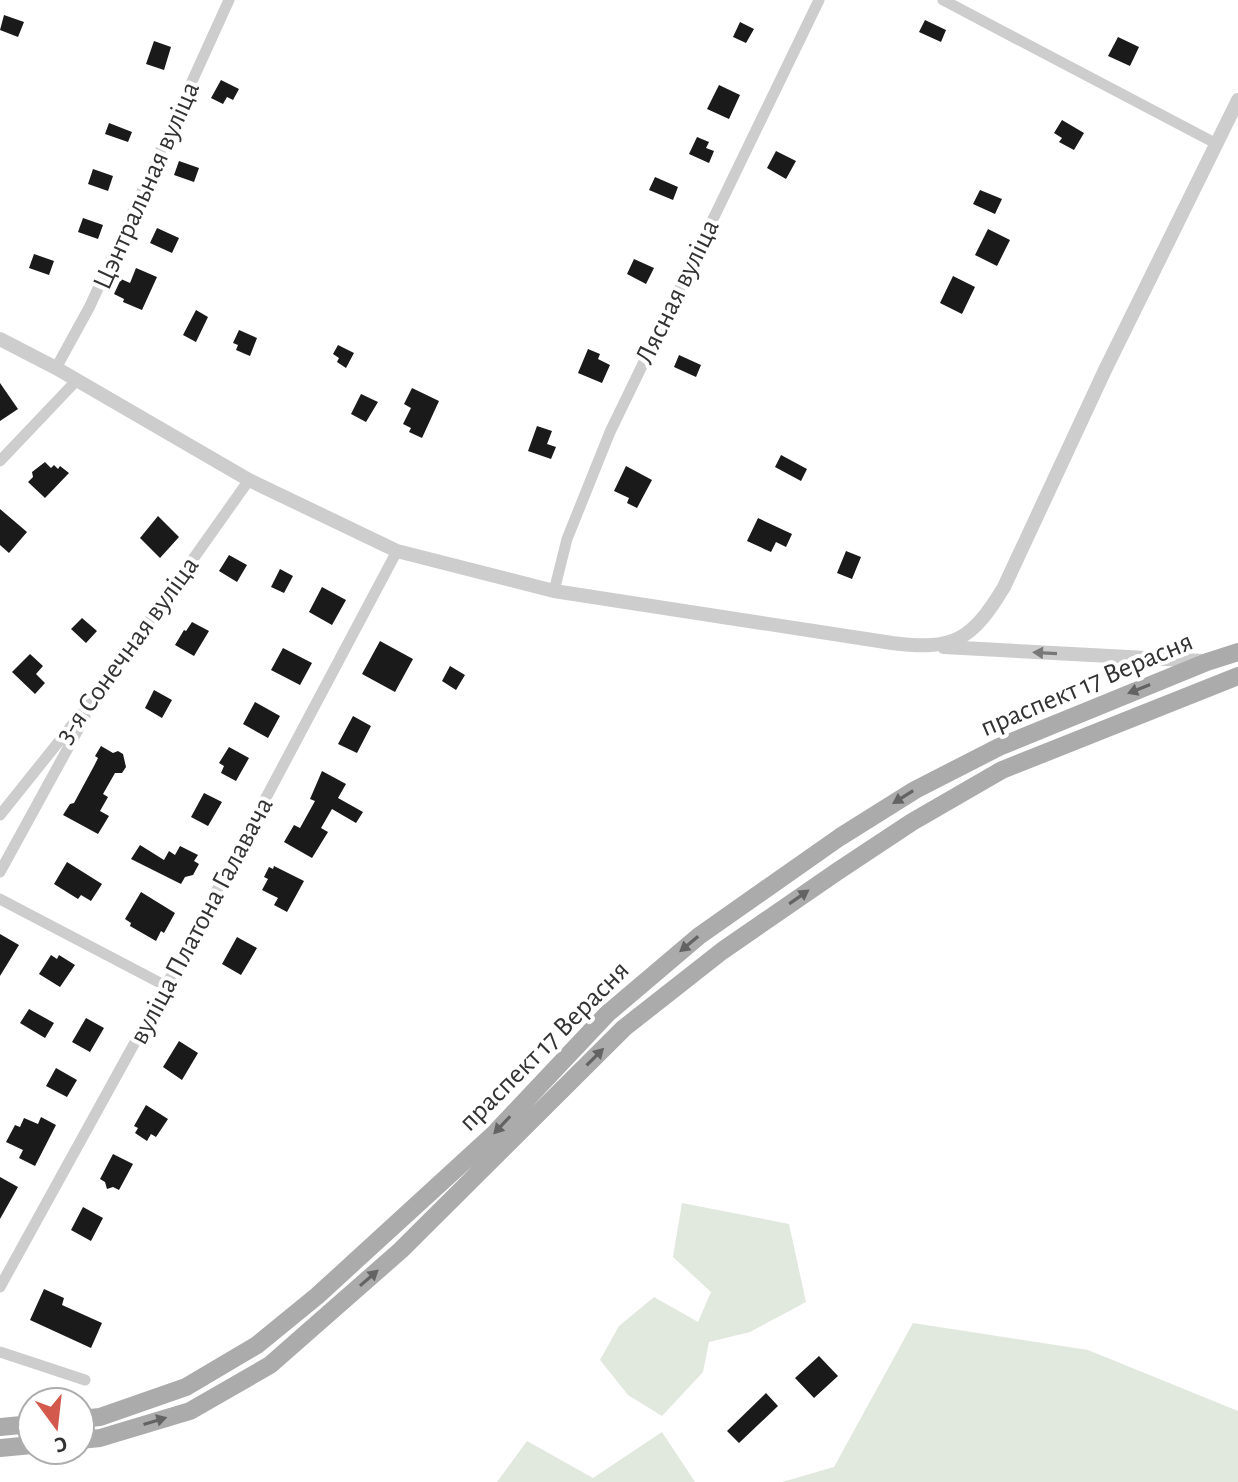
<svg xmlns="http://www.w3.org/2000/svg" width="1238" height="1482" viewBox="0 0 1238 1482" font-family="'Alegreya Sans',sans-serif">
  <rect width="100%" height="100%" fill="#fff"/>
  <path fill="#e1e8dd" d="M682,1203L789,1224L806,1302L750,1332L709,1342L703,1372L662,1416L628,1395L600,1360L619,1326L654,1297L698,1322L711,1292L673,1257Z
    M913,1323L1088,1350L1238,1411V1482H782L834,1467Z
    M662,1432L695,1482H497L527,1441L593,1478Z"/>
  <path fill="#1a1a1a" d="M4,15L24,22L18,37L0,30Z
    M925,20L946,30L941,42L919,32Z
    M740,22L754,29L746,43L733,37Z
    M1118,37L1139,47L1130,66L1108,56Z
    M154,41L171,47L164,70L146,64Z
    M221,80L239,89L233,100L227,97L223,104L211,98Z
    M719,85L740,95L729,119L707,109Z
    M1062,120L1084,133L1074,150L1059,142L1062,138L1054,133Z
    M109,123L132,132L128,142L105,134Z
    M697,137L709,142L706,148L714,151L709,163L689,154Z
    M776,151L796,161L786,179L767,168Z
    M179,161L199,168L194,182L174,175Z
    M93,169L113,176L108,191L88,184Z
    M655,177L678,187L673,200L649,190Z
    M980,190L1002,199L995,214L973,204Z
    M83,218L103,225L98,239L78,232Z
    M157,228L179,238L172,253L150,243Z
    M988,229L1010,240L997,266L975,255Z
    M34,254L54,261L49,275L29,268Z
    M634,259L654,268L646,284L627,274Z
    M136,268L157,277L142,310L123,302L124,299L114,294L121,279L130,283Z
    M953,276L975,287L962,314L940,303Z
    M196,310L208,317L196,342L183,335Z
    M239,330L257,338L250,356L236,350L238,345L233,343Z
    M338,345L354,353L346,368L337,362L339,358L333,354Z
    M588,349L600,354L598,359L610,365L602,383L578,373Z
    M679,355L701,365L696,377L674,367Z
    M0,383L18,409L0,421Z
    M412,388L439,401L422,438L409,432L411,428L403,424L411,408L404,404Z
    M361,394L378,402L366,422L351,414Z
    M537,426L552,431L547,444L556,447L551,459L528,451Z
    M781,455L807,469L801,481L775,467Z
    M45,462L51,468L54,465L58,469L60,466L69,473L45,498L28,482L33,477L32,472Z
    M626,466L652,480L637,508L627,503L629,498L614,491Z
    M0,509L27,532L9,553L0,545Z
    M158,516L179,537L160,558L140,538Z
    M758,518L792,534L786,547L776,542L771,552L747,541Z
    M846,551L861,557L852,579L837,573Z
    M229,555L247,565L237,582L219,571Z
    M280,569L293,576L284,593L271,587Z
    M322,587L346,600L332,625L309,612Z
    M82,618L97,631L86,643L71,629Z
    M192,622L209,631L194,656L175,645L184,630L186,631Z
    M380,641L413,659L395,692L362,674Z
    M283,648L312,663L300,685L271,670Z
    M30,654L43,666L36,674L45,683L35,694L12,672Z
    M450,666L465,675L456,690L442,681Z
    M154,690L172,700L162,718L145,708Z
    M255,702L280,716L268,738L243,724Z
    M353,716L371,726L357,753L338,744Z
    M101,746L113,753L118,751L123,754L126,767L122,773H115L103,794L108,797L100,811L109,816L98,834L63,815L70,804L74,803L94,766L98,758L95,756Z
    M229,747L249,758L236,781L221,773L224,766L219,763Z
    M322,771L346,784L338,798L363,812L356,823L332,809L321,828L328,832L312,858L284,842L294,825L300,828L315,801L310,799Z
    M204,793L222,802L208,826L191,817Z
    M140,845L164,860L169,851L175,855L180,846L198,855L194,861L199,864L193,875L185,877L181,884L131,859Z
    M67,862L102,884L91,901L81,895L78,899L54,884Z
    M274,866L304,881L287,912L274,905L278,898L262,890L268,879L264,877L269,867L273,869Z
    M141,892L175,913L164,933L161,931L156,941L130,926L131,923L125,919Z
    M0,934L19,945L0,976Z
    M237,937L257,948L241,975L222,964Z
    M51,955L57,959L59,955L75,965L60,987L39,974Z
    M29,1009L54,1023L45,1038L20,1023Z
    M86,1018L104,1028L90,1052L72,1042Z
    M179,1041L198,1053L182,1080L163,1067Z
    M56,1068L77,1080L67,1097L46,1086Z
    M146,1105L168,1119L156,1137L151,1134L147,1141L135,1133L138,1128L134,1126Z
    M41,1117L56,1125L35,1166L19,1158L23,1150L6,1142L15,1125L20,1127L24,1118L38,1124Z
    M113,1154L133,1164L119,1190L113,1187L107,1189L105,1182L100,1179Z
    M0,1177L18,1187L0,1219Z
    M83,1207L103,1218L91,1241L71,1230Z
    M44,1289L64,1298L62,1305L102,1323L91,1348L30,1320Z
    M819,1356L838,1376L814,1398L795,1378Z
    M766,1393L778,1406L739,1443L727,1431Z"/>
  <g fill="none" stroke-linecap="round" stroke-linejoin="round">
    <path stroke="#cdcdcd" stroke-width="11" d="M943,0L1215,143
      M56,368L90,306L229,0
      M0,461L76,381
      M554,591L567,539L610,432L819,0
      M0,815L101,689L249,480
      M0,872L85,717
      M0,899L166,986
      M0,1287L166,986L397,551
      M0,1352L85,1380"/>
    <path stroke="#cdcdcd" stroke-width="14" d="M0,339L56,368L249,480L397,551L554,591L892,643C954,651 972,640 1004,587L1105,370L1238,100
      M944,647L1203,661"/>
    <path stroke="#ababab" stroke-width="18" d="M80,1419L100,1417L186,1387L257,1345L317,1296L493,1135L607,1014L699,936L840,837L915,790L999,747L1207,662L1238,652
      M0,1427L32,1424
      M80,1440L100,1438L190,1411L270,1365L401,1250L624,1028L722,951L838,871L912,822L1002,770L1238,676
      M0,1448L32,1445"/>
  </g>
  <defs><path id="oneway-solid" d="M-6-.8H1V-3.2L6.5 0L1 3.2V.8H-6Z" transform="scale(2)"/></defs>
  <use fill="#787878" href="#oneway-solid" transform="translate(1045 653) rotate(-177)"/>
  <g fill="#636363">
    <use href="#oneway-solid" transform="translate(1139 689) rotate(158)"/>
    <use href="#oneway-solid" transform="translate(903 797) rotate(148)"/>
    <use href="#oneway-solid" transform="translate(799 897) rotate(-35)"/>
    <use href="#oneway-solid" transform="translate(689 944) rotate(140)"/>
    <use href="#oneway-solid" transform="translate(595 1057) rotate(-45)"/>
    <use href="#oneway-solid" transform="translate(502 1125) rotate(133)"/>
    <use href="#oneway-solid" transform="translate(369 1278) rotate(-41)"/>
    <use href="#oneway-solid" transform="translate(155 1421) rotate(-17)"/>
  </g>
  <g text-anchor="middle" stroke-width="8" stroke-linejoin="round" paint-order="stroke">
    <g font-size="28" fill="#333" stroke="#fff">
      <text transform="translate(145 185) rotate(-66)" y="10">Цэнтральная вуліца</text>
      <text transform="translate(676 291) rotate(-64)" y="10">Лясная вуліца</text>
      <text transform="translate(126 649) rotate(-54)" y="10">3-я Сонечная вуліца</text>
      <text transform="translate(1086 683) rotate(-23)" y="10">праспект 17 Верасня</text>
      <text transform="translate(200 920) rotate(-62)" y="10">вуліца Платона Галавача</text>
      <text transform="translate(543 1045) rotate(-45)" y="10">праспект 17 Верасня</text>
    </g>
  </g>
  <g transform="translate(56 1426) rotate(165)"><circle r="38" fill="#ffffff" stroke="#adadad" stroke-width="2"/>
  <path d="M0-6L14 30L0 20L-14 30Z" fill="#d2594c"/>
  <text y="-12" font-size="22" font-weight="bold" text-anchor="middle" fill="#333333">С</text>
  </g>
</svg>
